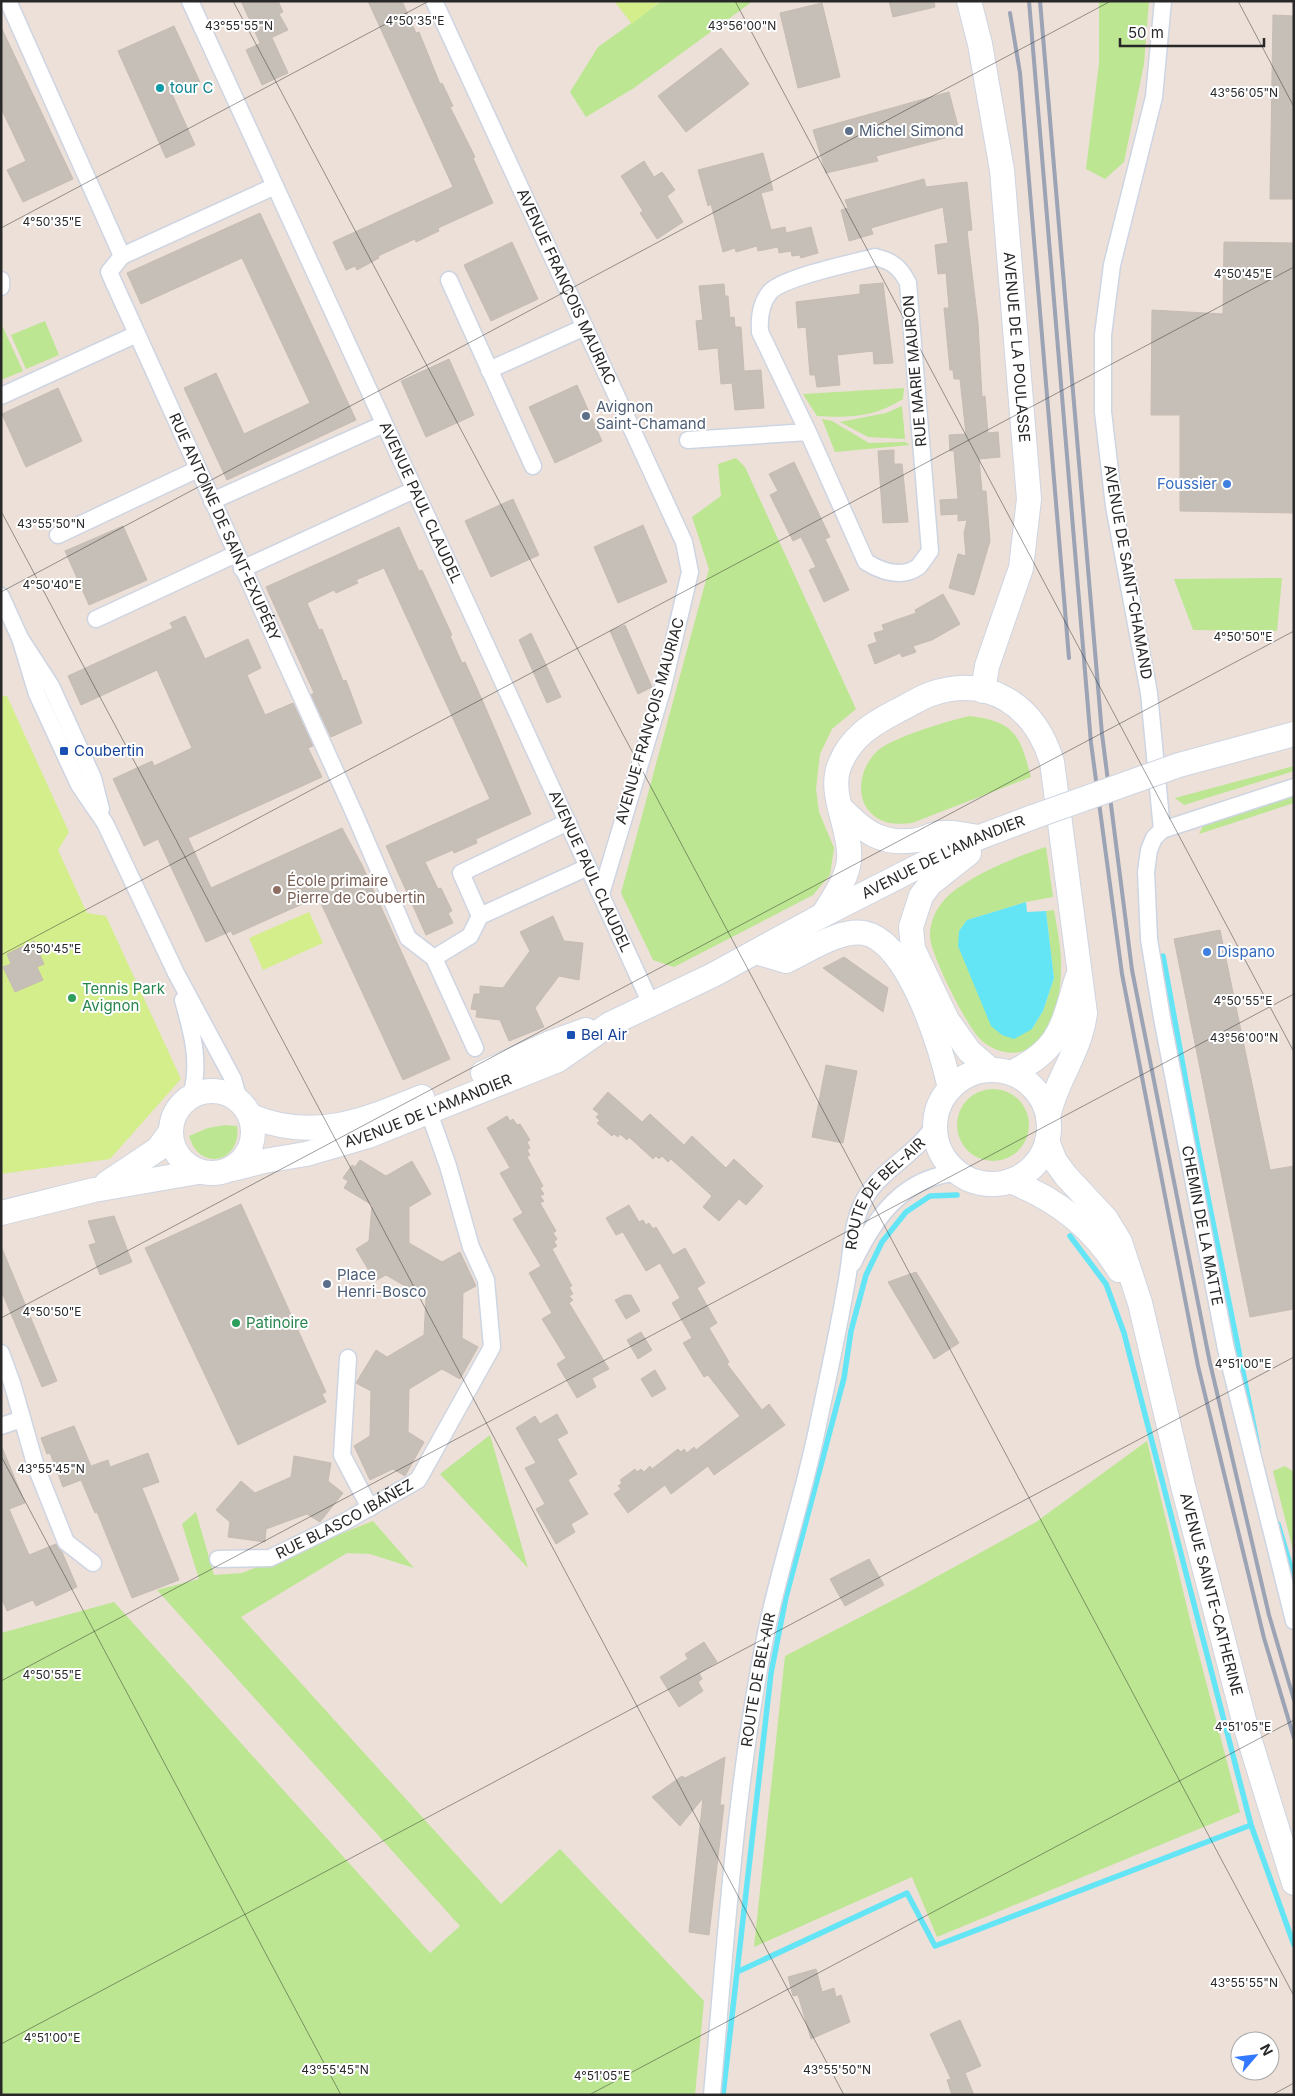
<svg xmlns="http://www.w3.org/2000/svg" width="1295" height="2096" viewBox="0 0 1295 2096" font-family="Inter,sans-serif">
  <rect width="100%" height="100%" fill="#ece0d8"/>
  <path fill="#bce691" d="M662,1H753L634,88L586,117L570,92L598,47Z
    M1099,1H1149L1144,64L1124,162L1105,179L1086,169L1099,63Z
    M45,321L59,355L26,369L11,335Z
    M1,323L23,371L1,380Z
    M904,388L903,399C874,417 851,418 817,416L803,394Z
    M902,406L905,439L868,437L840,422L886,413Z
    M822,419L832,421L869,443L905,442L910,445L835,452Z
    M736,458L745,467L856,709L832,729L820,754L816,789L819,812L834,848L830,875L813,895L674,967L653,960L621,893L709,569L692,517L721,496L718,464Z
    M1282,578L1277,631L1193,630L1174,579Z
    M970,716C1016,722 1020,736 1031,777L912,823C901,824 889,825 879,819C851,804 859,764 881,748C901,735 947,721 970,716Z
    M1294,766V771L1184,805L1175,798Z
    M1294,795V803L1199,834L1204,824Z
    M1046,847L1053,897L1026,902L967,920L959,931L1032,1029L1043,1011L1054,978L1046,911L1054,910C1057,929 1062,950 1061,970C1061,998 1052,1040 1023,1051C1009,1056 992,1050 981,1040C967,1027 930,954 930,936C930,924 934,913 941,904C958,880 1017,856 1046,847Z
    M957 1125a36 36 0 1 1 72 0a36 36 0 1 1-72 0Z
    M225,1125L237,1126C242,1162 199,1173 189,1136L208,1128Z
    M490,1435L528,1568L440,1474Z
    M1147,1441L1192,1628L1240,1812L937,1937L912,1877L754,1947L785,1656L905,1594L1036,1522Z
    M1285,1466L1294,1472V1554L1273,1471Z
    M196,1512L214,1575L242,1573L373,1521L414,1568L370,1554L347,1553L241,1617L501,1904L560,1849L704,2001L695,2095H1V1633L114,1602L430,1953L460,1926L157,1590L199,1579L182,1524Z"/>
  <path fill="#d4ee8c" d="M614,1H661L632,24Z
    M1,696H7L69,832L58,850L87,913L106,916L181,1079L110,1159L1,1174Z
    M309,912L323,943L263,970L249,938Z"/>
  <path fill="#64e5f5" d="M1026,902L1027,912L1046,911L1054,978L1043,1011L1032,1029L1014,1039L1002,1035L991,1026L958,946L959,931L967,920Z"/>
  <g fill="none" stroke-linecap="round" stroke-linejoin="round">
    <path stroke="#64e5f5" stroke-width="5.5" d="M1163,956L1198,1148L1258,1447
      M1070,1236L1106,1284L1124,1333L1251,1825L1294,1945
      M1278,1524L1294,1578
      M737,1972L907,1893L935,1946L1251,1825
      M723,2095L771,1673L786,1597L844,1378L851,1331L866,1275L882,1242L906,1212L930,1196L957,1195"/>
  </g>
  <path fill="#c6bfb7" stroke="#c7bcb2" d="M241,1H278L283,12L279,14L288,30L260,43Z
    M368,1H402L416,33L419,32L440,84L442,83L453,106L450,107L475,157L473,158L493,203L438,228L439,231L416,242L415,239L378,256L379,258L357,270L355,266L346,270L333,242L453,187Z
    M889,1H934L935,7L893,17Z
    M822,3L840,77L798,88L780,13Z
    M1273,15L1294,16V199H1270Z
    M174,26L200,82L172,94L195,145L166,158L118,51Z
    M1,27L73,179L23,202L7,170L26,161L1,108Z
    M272,38L288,73L262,85L246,50Z
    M721,48L749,84L686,132L658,96Z
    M949,92L960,134L876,156L878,161L826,173L813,130Z
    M763,153L773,190L761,193L771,230L785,227L786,233L811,227L818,253L801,258L800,255L792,256L791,251L779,253L778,247L758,251L757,246L736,252L735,248L723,252L711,204L708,206L698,170Z
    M644,161L654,177L662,172L675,190L667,196L683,222L657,239L640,213L643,211L621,176Z
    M924,179L926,187L967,182L972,230L967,231L978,323L982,397L985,396L988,433L998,432L1000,457L979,459L982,491H986L990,541L974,595L949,588L958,554L966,556L964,533L967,520L958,521V514L941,515L940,500L958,499L954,451H950L949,435L966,434L960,379H954L953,370H950L944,308H949L946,273L938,274L935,245L948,243L943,207L871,228L873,234L849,241L841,210L848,208L845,200Z
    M260,213L356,420L227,480L184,388L216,373L244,434L310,403L242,258L141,304L127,273Z
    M512,242L538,299L491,321L464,265Z
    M1224,242L1294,243V513L1180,511V415H1151L1152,310L1223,314Z
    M883,283L893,363L874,364L873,351L837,355L840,385L817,387L815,375H810L806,327L798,328L796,302L860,294V285Z
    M724,284L725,296H728L730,318L734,317L735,327H741L744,371L761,370L764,408L735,410L732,383L721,384L718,348L699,350L696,321L703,320L699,286Z
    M449,359L474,415L426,437L401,381Z
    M577,385L602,441L555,463L529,407Z
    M58,388L82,441L26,467L2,414Z
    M894,450V464H902L908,522L883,523L878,451Z
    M794,462L830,537L825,539L849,590L824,602L809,570L816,567L801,537L793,541L770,495L778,491L769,474Z
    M513,499L539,555L491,577L465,521Z
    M643,525L667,582L618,603L594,547Z
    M123,526L147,580L89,605L65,551Z
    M399,527L419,571L422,570L452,635L450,636L462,663L465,662L484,704L531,814L476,839L477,843L454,853L453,850L425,862L438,889L441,888L452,911L448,913L453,923L426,935L386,846L490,799L384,568L356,580L358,583L336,593L334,590L307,603L319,630L322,629L343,681L346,680L362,723L331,737L311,695L314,693L266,587Z
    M943,594L960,624L932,640L913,646L916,652L902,657L900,653L875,664L868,645L877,642L874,633L884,630L882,625L916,613L915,610Z
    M185,616L205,659L248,639L261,668L247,675L265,715L293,703L313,746L308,748L322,777L188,838L211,888L342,828L362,865L450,1059L403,1080L318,897L233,935L231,931L206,942L158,839L144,846L113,779L152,761L154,766L192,748L157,670L81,705L68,676L173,628L170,623Z
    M625,625L652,687L638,694L610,631Z
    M531,633L561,697L547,703L519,640Z
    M553,916L564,941L583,943L579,980L559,976L535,1008L544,1027L509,1041L500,1020L476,1017L477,1010L471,1009L474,994H480V986L503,988L530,951L520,932Z
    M1220,930L1270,1170L1294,1166V1309L1250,1317L1174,939Z
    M34,941L44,964L37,967L43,980L15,992L3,967L11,964L7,954Z
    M844,957L888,988L883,1012L823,968Z
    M826,1065L857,1071L843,1143L812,1137Z
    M608,1092L642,1122L650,1114L684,1145L692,1136L726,1168L734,1159L763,1186L746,1205L739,1199L719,1221L703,1207L712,1196L671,1159L668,1162L662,1156L659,1159L656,1156L653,1159L629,1137L627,1140L620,1134L618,1137L614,1134L612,1136L597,1123L600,1121L596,1117L599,1114L593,1109Z
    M507,1116L510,1121L513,1119L517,1125L520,1124L530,1140L527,1142L530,1148L527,1150L530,1155L527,1157L543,1186L540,1188L544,1194L540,1196L544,1201L540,1203L556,1231L553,1233L557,1239L554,1242L557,1246L552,1249L572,1286L569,1287L573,1294L569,1296L573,1300L569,1303L609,1369L592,1378L596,1387L577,1398L557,1364L566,1358L542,1319L552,1313L529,1273L541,1266L513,1219L523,1213L500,1173L510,1168L487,1128Z
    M360,1160L386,1176L412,1161L431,1194L409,1207V1243L442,1262L460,1252L476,1286L463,1293L462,1338L478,1347L460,1379L442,1369L409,1389L408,1432L424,1442L405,1476L393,1469L370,1480L354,1446L370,1436L371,1391L356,1383L376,1350L387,1357L424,1335L426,1298L386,1275L375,1281L356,1249L369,1241L372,1205L344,1188L348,1181L343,1178L352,1165L355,1167Z
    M241,1204L326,1392L322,1394L326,1402L238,1445L145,1248Z
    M629,1205L639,1222L643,1220L646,1225L649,1223L653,1229L656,1227L673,1255L685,1248L705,1283L697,1288L717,1323L709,1328L729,1362L727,1364L762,1410L769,1404L785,1425L714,1475L708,1466L671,1494L665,1485L628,1513L614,1494L621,1489L618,1486L622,1483L620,1480L635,1469L637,1472L641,1469L644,1472L650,1466L652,1469L678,1449L681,1452L684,1449L687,1453L694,1447L696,1450L740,1416L708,1375L704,1377L683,1343L692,1338L672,1303L680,1298L660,1263L646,1271L623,1232L616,1235L606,1218Z
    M114,1216L132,1262L100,1275L89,1245L96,1243L88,1221Z
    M1,1246L57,1381L42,1387L1,1290Z
    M916,1272L959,1343L934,1359L888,1282Z
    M625,1295H631L640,1311L626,1319L615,1300Z
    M641,1332L652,1350L638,1359L627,1340Z
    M655,1370L666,1389L652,1397L641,1379Z
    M557,1414L568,1433L557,1439L577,1474L568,1480L588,1514L571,1524L575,1532L556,1544L536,1509L545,1504L525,1468L536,1463L516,1428L535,1416L540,1424Z
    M74,1426L91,1466L108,1460L110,1467L148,1453L159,1482L142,1488L179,1580L132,1598L97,1512L95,1513L81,1480L63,1487L50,1453L47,1454L41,1438Z
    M1,1445L25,1503L9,1509L29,1555L56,1544L62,1552L77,1587L36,1606L33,1600L7,1611L1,1597Z
    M294,1456L331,1463L328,1481L343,1493L320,1522L307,1514L266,1529L265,1542L228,1537L230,1522L216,1510L241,1481L255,1493L291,1477Z
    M869,1559L884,1585L845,1606L830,1579Z
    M704,1642L717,1662L699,1673L702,1679L698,1682L703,1691L679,1707L660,1677L688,1659L685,1654Z
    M725,1757L720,1805H724L709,1935L689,1932L703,1798L680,1826L652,1797L682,1776L685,1778Z
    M816,1969L822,1992L834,1988L836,1997L841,1995L850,2022L811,2039L798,1995L793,1996L788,1977Z
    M960,2020L981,2066L965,2073L974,2095H952L947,2080L951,2079L930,2034Z"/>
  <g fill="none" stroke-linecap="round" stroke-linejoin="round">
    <defs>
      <g id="street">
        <path id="s1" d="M8,1L122,256L109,272L355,815L408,938L434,958L475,1048"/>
        <path id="s2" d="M190,1L651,1004"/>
        <path id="s3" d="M434,1L684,542L690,572L662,691L601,894"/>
        <path d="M122,256L275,186"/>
        <path d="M1,280V287"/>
        <path d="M449,280L533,466"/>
        <path d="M489,370L585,327"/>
        <path d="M1,396L137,334"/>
        <path d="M688,440L808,432L866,562C881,571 901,579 918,567C922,563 926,556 930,551L908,283C900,267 892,261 875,257C853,263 783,277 770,292C760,304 759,318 760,332L808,432"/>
        <path d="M212,501L384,424"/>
        <path d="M58,535L198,469"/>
        <path d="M242,569L414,490"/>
        <path d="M1,596L20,638L51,686L93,778L101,809"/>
        <path d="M96,619L236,554"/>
        <path d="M20,638L37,694L79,785L105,823L176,973L233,1079L239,1100"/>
        <path id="s4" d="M1294,787L1162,830L1154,838L1149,850L1146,872L1149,939L1162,1018L1226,1349L1294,1621"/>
        <path d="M568,822L461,873L480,916L588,867"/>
        <path d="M1162,830L1149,693L1114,506L1103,412V335L1112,265L1154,97L1163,1"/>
        <path d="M434,958L470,936L480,916"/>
        <path d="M183,1000C192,1032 201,1063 191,1096"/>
        <path d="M853,1263C875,1217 904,1176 958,1173"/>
        <path d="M1,1353L12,1383L36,1467L66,1542L93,1563"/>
        <path d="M348,1358L342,1455L370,1508"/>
        <path d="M1,1426L22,1419"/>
        <path id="s5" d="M218,1559L270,1558L346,1521L418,1480L492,1347L486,1280L471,1247L448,1166L426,1104"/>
        <path id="s6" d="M712,2095C726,1941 735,1785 766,1633C781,1561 805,1492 819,1420C829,1373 839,1327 847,1280C852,1253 851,1224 864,1200C881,1168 919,1154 936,1122"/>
      </g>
      <g id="secondary">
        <path id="s7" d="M969,1L980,44L1002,170L1029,499L1021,568L987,666L983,691"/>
        <path d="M840,807C864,832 882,846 918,840C926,838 933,834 941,833C952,831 968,836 980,837"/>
        <path d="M969,853L931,883L921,896L911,927L913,949L947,1020L969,1051L991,1070"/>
        <path d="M823,915C833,898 847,880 849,860C852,829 827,794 840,764C851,737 872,724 897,711C908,706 919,698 931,694C989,674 1035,706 1052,762L1085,1013C1080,1053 1056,1079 1048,1117"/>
        <path d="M756,952L786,961C808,951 839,929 864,933C909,941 942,1050 950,1089"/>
        <circle cx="992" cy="1127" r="57"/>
        <path d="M483,1073L550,1043L586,1030"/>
        <path d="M1011,1073C1061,1049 1062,1027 1077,978"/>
        <circle cx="212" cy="1132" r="41"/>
        <path d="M251,1116C313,1142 363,1121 422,1097"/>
        <path id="s8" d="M1047,1141L1055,1161L1066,1176L1106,1219L1120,1242L1140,1303L1183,1486L1246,1728L1294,1883"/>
        <path id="s9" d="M233,1169L264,1161L306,1154L368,1136L558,1060L610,1024L713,975L823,915L923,864L980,837L1033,817"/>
        <path d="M1010,1181C1057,1199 1093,1227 1119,1270"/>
        <path d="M107,1183L158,1149L171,1131"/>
        <path d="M1,1213L94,1190L198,1172"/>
      </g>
    </defs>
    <use href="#street" stroke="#ced5e2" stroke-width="19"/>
    <use href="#secondary" stroke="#ced5e2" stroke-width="26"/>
    <use href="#street" stroke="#fff" stroke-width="16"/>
    <use href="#secondary" stroke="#fff" stroke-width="24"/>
    <path stroke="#9ba3b4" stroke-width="4" d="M1029,1L1091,743L1122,974L1198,1366L1264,1638L1294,1738
      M1040,1L1102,734L1132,970L1210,1363L1269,1615L1294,1700
      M1010,13L1020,73L1069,658"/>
    <defs>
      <path id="secondary-bridge" d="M1033,817L1179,765L1294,734"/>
    </defs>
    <use href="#secondary-bridge" stroke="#ced5e2" stroke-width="26" stroke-linecap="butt"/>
    <use href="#secondary-bridge" stroke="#fff" stroke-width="24"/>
  </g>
  <path fill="none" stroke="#282828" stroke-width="1" stroke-opacity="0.45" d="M233,1L1294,1996M735,1L1294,1052M1238,1L1294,107M1,228L429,1M1,511L844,2095M1,592L1111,1M1,955L1294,267M1,1318L1294,631M1,1456L341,2095M1,1681L1294,994M1,2044L1294,1357M589,2095L1294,1720M1272,2095L1294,2083"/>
  <circle fill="#0f9aa8" stroke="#fff" stroke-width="2" cx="160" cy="88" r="5"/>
  <g fill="#5c6f8a" stroke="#fff" stroke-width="2">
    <circle cx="849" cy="131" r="5"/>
    <circle cx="586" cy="416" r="5"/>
    <circle cx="327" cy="1284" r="5"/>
  </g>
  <g fill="#3f7fe0" stroke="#fff" stroke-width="2">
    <circle cx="1227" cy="484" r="5"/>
    <circle cx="1207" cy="952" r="5"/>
  </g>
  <g fill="#1a4fb4" stroke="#fff" stroke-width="2">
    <rect x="59" y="746" width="10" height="10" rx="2.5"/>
    <rect x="566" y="1030" width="10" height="10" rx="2.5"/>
  </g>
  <circle fill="#8d6e63" stroke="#fff" stroke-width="2" cx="277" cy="890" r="5"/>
  <g fill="#2e9e5b" stroke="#fff" stroke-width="2">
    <circle cx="72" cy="998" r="5"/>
    <circle cx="236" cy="1323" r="5"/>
  </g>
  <g text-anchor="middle" stroke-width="4" stroke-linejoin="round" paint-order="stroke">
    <g font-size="15" fill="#0d838f" stroke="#fff" text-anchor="start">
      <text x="170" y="93">tour C</text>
    </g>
    <g font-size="15" fill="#4e5e75" stroke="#fff" text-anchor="start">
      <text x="859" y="136">Michel Simond</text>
      <text x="596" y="412">Avignon<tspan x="596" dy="17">Saint-Chamand</tspan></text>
      <text x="337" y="1280">Place<tspan x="337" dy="17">Henri-Bosco</tspan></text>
    </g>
    <g font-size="15" fill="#282828" stroke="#fff">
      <text dy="5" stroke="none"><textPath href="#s3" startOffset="315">AVENUE FRANÇOIS MAURIAC</textPath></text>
      <text dy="5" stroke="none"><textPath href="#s7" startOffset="350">AVENUE DE LA POULASSE</textPath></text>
      <text transform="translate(915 371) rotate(-95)" y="5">RUE MARIE MAURON</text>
      <text dy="5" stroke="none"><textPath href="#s2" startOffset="552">AVENUE PAUL CLAUDEL</textPath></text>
      <text dy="5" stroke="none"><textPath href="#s1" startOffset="580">RUE ANTOINE DE SAINT-EXUPÉRY</textPath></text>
      <text transform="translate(1128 572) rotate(80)" y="5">AVENUE DE SAINT-CHAMAND</text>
      <text transform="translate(650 721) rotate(-74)" y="5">AVENUE FRANÇOIS MAURIAC</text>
      <text dy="5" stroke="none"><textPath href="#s9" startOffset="780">AVENUE DE L'AMANDIER</textPath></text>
      <text dy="5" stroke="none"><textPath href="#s2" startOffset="958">AVENUE PAUL CLAUDEL</textPath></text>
      <text dy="5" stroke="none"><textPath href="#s9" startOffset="204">AVENUE DE L'AMANDIER</textPath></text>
      <text dy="5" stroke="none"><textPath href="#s6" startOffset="926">ROUTE DE BEL-AIR</textPath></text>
      <text dy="5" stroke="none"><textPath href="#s4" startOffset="544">CHEMIN DE LA MATTE</textPath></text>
      <text dy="5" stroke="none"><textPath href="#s5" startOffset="136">RUE BLASCO IBÁÑEZ</textPath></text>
      <text dy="5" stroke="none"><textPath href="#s8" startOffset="490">AVENUE SAINTE-CATHERINE</textPath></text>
      <text dy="5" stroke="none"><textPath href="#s6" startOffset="418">ROUTE DE BEL-AIR</textPath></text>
    </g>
    <g font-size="15" fill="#366cbe" stroke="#fff" text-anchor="end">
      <text x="1217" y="489">Foussier</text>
      <text x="1217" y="957" text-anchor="start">Dispano</text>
    </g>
    <g font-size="15" fill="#164399" stroke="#fff" text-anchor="start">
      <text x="74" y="756">Coubertin</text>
      <text x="581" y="1040">Bel Air</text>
    </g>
    <g font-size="15" fill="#785e54" stroke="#fff" text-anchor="start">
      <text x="287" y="886">École primaire<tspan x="287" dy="17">Pierre de Coubertin</tspan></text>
    </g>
    <g font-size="15" fill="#27864d" stroke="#fff" text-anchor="start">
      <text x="82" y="994">Tennis Park<tspan x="82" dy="17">Avignon</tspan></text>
      <text x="246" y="1328">Patinoire</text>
    </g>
  </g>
  <g font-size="12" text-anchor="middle" fill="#282828" stroke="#fff" stroke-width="4" stroke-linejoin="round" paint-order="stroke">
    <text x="415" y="25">4°50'35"E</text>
    <text x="239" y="30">43°55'55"N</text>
    <text x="742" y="30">43°56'00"N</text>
    <text x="1244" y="97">43°56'05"N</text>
    <text x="52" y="226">4°50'35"E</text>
    <text x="1243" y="278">4°50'45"E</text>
    <text x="51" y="528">43°55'50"N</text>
    <text x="52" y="589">4°50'40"E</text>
    <text x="1243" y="641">4°50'50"E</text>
    <text x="52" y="953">4°50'45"E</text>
    <text x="1243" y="1005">4°50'55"E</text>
    <text x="1244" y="1042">43°56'00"N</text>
    <text x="52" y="1316">4°50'50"E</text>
    <text x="1243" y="1368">4°51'00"E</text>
    <text x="51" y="1473">43°55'45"N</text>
    <text x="52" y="1679">4°50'55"E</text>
    <text x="1243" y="1731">4°51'05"E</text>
    <text x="1244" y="1987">43°55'55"N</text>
    <text x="52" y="2042">4°51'00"E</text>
    <text x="335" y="2074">43°55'45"N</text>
    <text x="837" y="2074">43°55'50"N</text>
    <text x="602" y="2080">4°51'05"E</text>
  </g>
  <rect width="1295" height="2096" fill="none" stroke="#282828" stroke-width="5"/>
  <g transform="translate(1255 2056) rotate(62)"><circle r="24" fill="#ffffff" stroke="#a9a9a9"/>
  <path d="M0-4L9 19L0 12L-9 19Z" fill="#3279ff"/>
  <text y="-8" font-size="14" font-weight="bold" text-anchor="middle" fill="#282828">N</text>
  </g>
  <path d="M1120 38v8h144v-8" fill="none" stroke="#282828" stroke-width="2.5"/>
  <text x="1128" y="38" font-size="15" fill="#282828" stroke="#ffffff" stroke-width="4" paint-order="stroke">50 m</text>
</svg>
